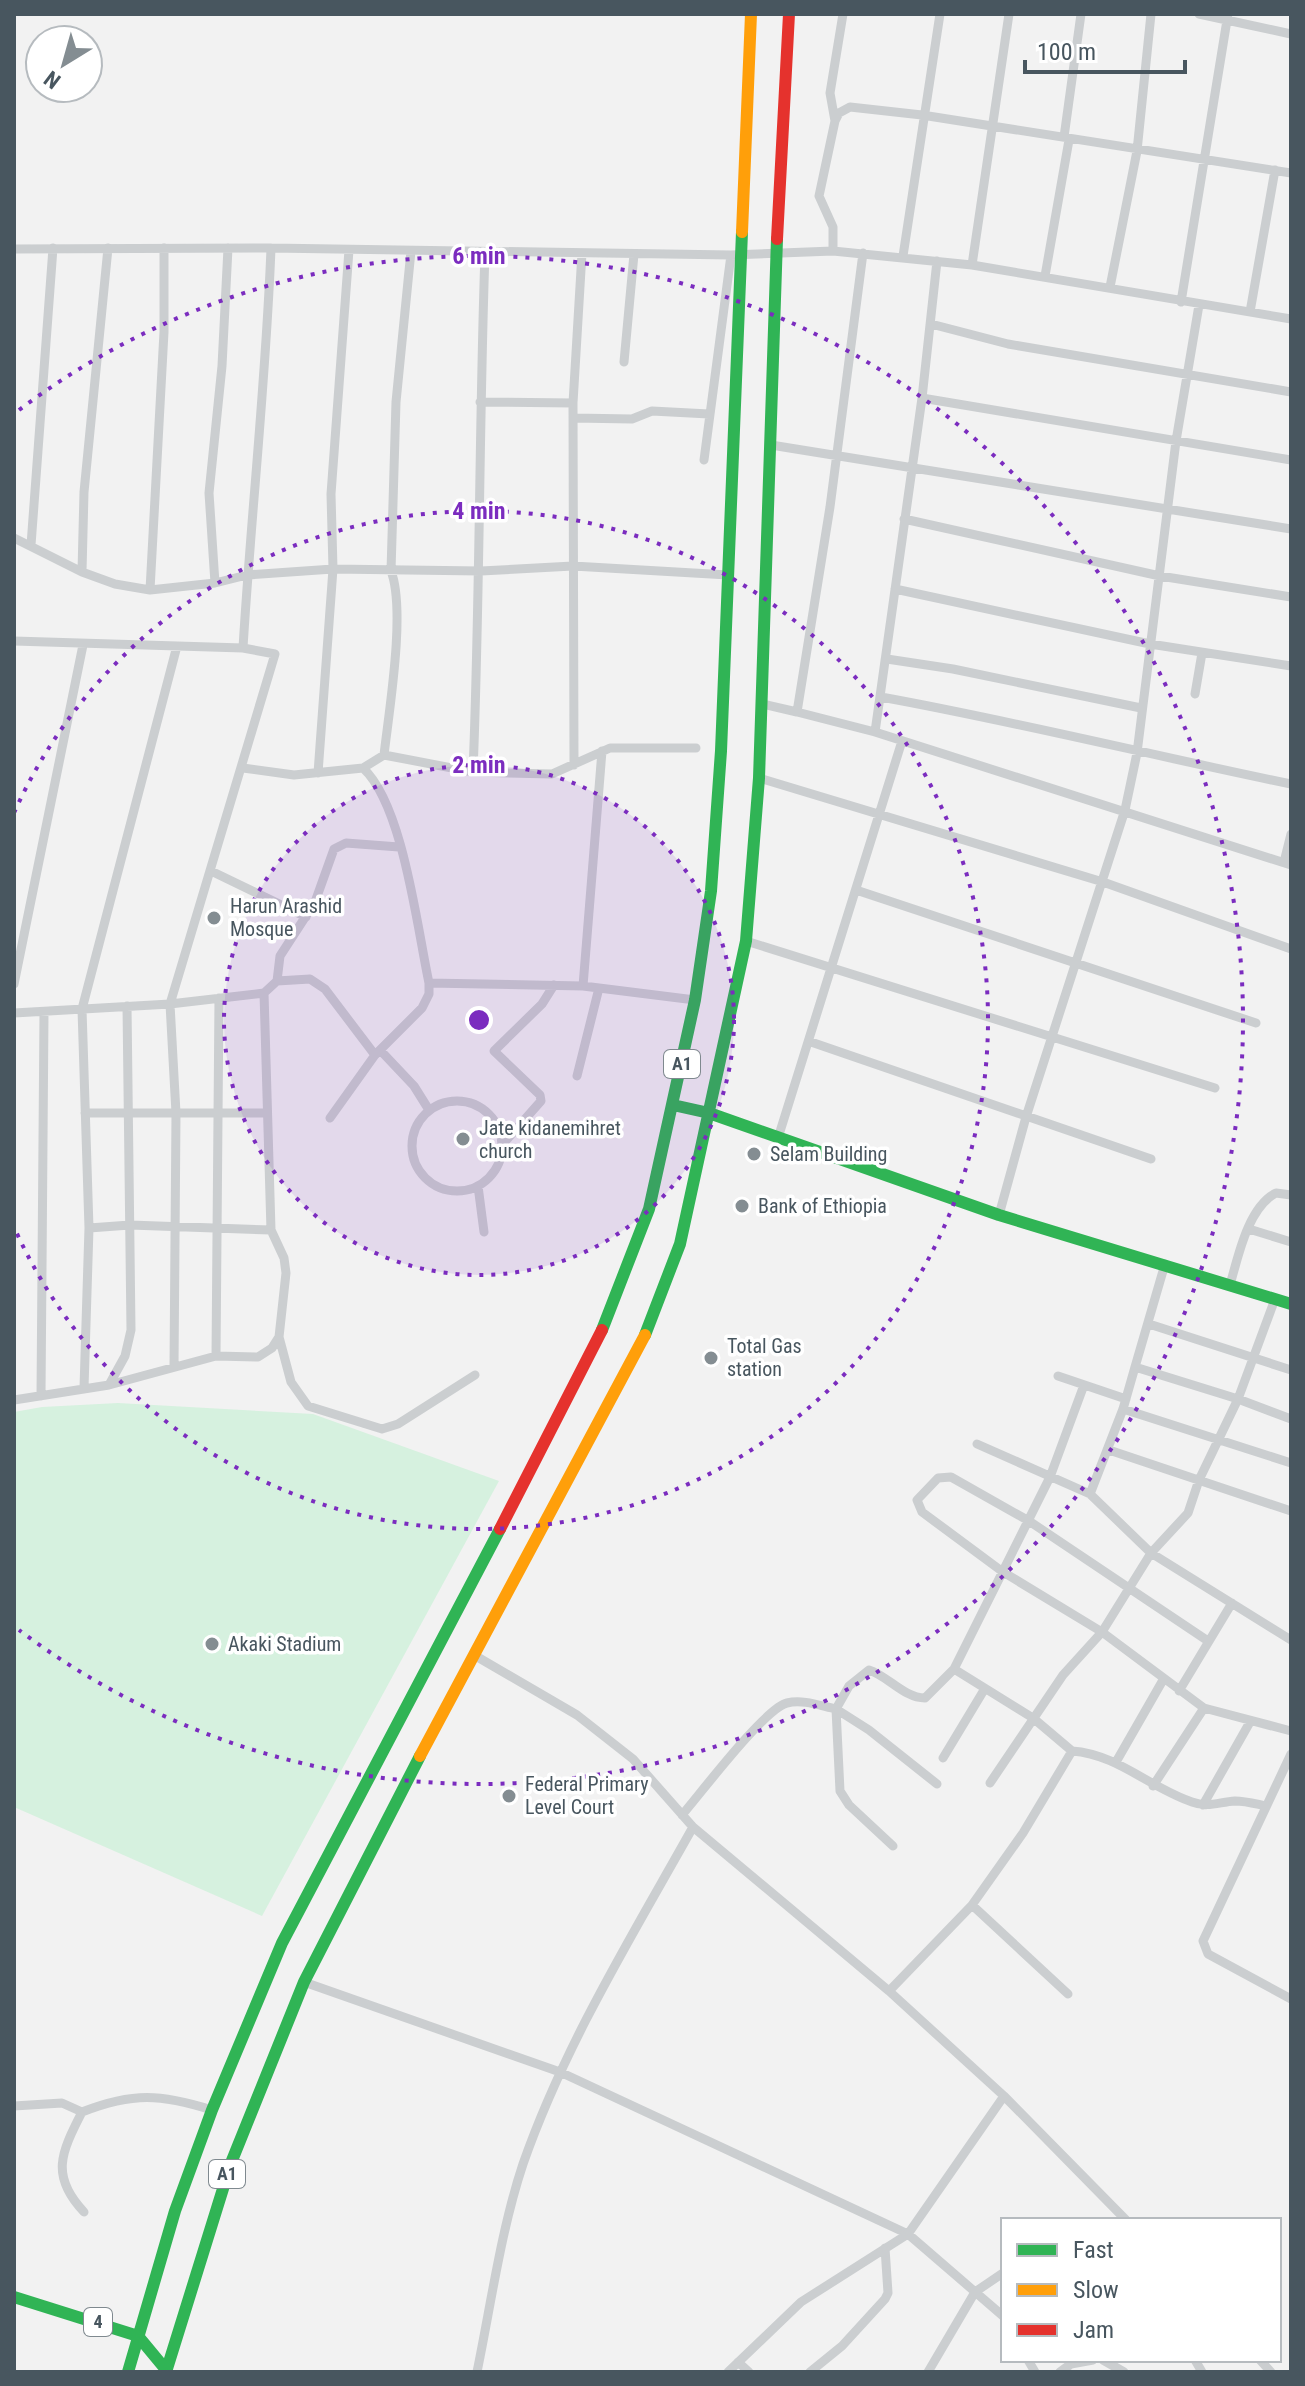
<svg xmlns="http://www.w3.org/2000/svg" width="1305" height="2386" viewBox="0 0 1305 2386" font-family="'Roboto Condensed',sans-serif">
  <rect width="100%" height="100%" fill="#f2f2f2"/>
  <path fill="#d6f1df" d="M118,1403L313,1414L499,1481L262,1916L14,1807V1412L42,1407Z"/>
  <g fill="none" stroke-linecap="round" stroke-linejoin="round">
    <path stroke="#cbced0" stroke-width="9" d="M1199,14L1291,34
      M835,121L830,93L843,14
      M1064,137L1081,14
      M14,249L271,248L731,255L833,251L972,265L1291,319
      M833,251V227L819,196L835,121L839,113L850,107L922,115L1291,173
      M863,253L830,507L797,712L875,732L1291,865
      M903,256L940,14
      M972,265L1009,14
      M1045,276L1069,140
      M1110,287L1137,151L1151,14
      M1181,302L1228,14
      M1250,312L1275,170
      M931,324L1008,344L1291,392
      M624,362L634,254
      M922,398L1291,460
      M480,402L573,403
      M574,418L632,419L652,411L709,414
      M771,445L1291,529
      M704,460L731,255
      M904,519L1160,576L1291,597
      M14,538L82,572L115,584L150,590L215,583L247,575L333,569L481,571L573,566L728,575
      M31,545L53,248
      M82,572L84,492L108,248
      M215,583L209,493L222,366L228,248
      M895,589L1150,644L1291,666
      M150,590L164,332V248
      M14,641L243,648L275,654L170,1004L176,1113L174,1367
      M243,648C251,514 266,381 271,248
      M887,659L953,669L1141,708
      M1195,694L1202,653
      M881,697C1019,722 1154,756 1291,784
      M762,704L797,712
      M875,732L922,398L937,261
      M384,755C389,711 406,610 391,571L396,402L411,251
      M574,765L573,403L582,253
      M243,768L294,775L363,768C403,805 417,927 429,983L583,986L695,1000
      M363,768L384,755L473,772L552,774L610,748H696
      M473,772C480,599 479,426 485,253
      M318,773L333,569L331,494L349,250
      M759,778L1103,882L1291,949
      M1284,862L1291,834
      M211,871L306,917
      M856,890L1256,1023
      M746,941L1215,1088
      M277,981L280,956L315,902L334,849L346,843L399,847
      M14,984L83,645
      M583,986L602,751
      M264,993L271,1230L284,1258L286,1273L279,1337L291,1382L308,1406L382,1429L398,1424L475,1375
      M14,1013L170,1004L264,993L277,981L310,979L325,989L375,1055
      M811,1042L1151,1159
      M380,1050L414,1086L429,1110
      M577,1076L599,988
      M412 1146a45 45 0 1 1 90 0a45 45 0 1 1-90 0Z
      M85,1113H267
      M330,1118L375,1055L422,1008L429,994V983
      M778,1138L902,741
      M502,1145L541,1101L540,1095L494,1051L542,1004L554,985
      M478,1186L484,1232
      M999,1215L1026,1117L1125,810L1137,753L1176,441L1199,305
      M89,1228L130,1225L271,1230
      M1249,1229L1291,1242
      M1165,1264L1135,1367L1238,1399L1275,1299
      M1230,1285C1238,1257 1248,1207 1276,1193L1291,1195
      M1149,1324L1291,1370
      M216,1356L219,998
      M1058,1376L1126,1399
      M109,1385L125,1356L131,1330L127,1006
      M84,1388L89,1228L82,1009L177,646
      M41,1396L44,1012
      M14,1400L109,1385L216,1356L258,1357L272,1348L279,1337
      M1123,1409L1291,1463
      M977,1444L1090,1494L1151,1553L1291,1640
      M1109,1450L1291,1511
      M1090,1494L1123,1409L1135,1367
      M1208,1641L1029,1521L951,1477L938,1478L917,1500L922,1512L1003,1572L1102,1632L1204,1708L1291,1731
      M474,1655L577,1715L633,1759L693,1827L889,1991L1004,2096L1126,2220
      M954,1669L1050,1477L1084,1385
      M1179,1691L1232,1603
      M1072,1751C1117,1754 1150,1788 1192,1802C1208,1808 1219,1802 1235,1801C1246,1801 1256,1804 1266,1806
      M1291,1754L1203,1941L1208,1954L1291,1999
      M943,1758L984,1690
      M1116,1762L1163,1680
      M990,1783L1063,1675L1102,1632L1151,1553L1188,1513L1199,1480L1238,1399L1291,1419
      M1153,1786L1204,1708
      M1203,1805L1250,1722
      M682,1815C701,1793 765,1708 787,1703C803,1699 821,1706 836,1709L840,1791L849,1805L893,1846
      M972,1905L1068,1994
      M304,1982L560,2072L908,2234L1004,2096
      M889,1991L972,1905L1023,1833L1072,1751L1033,1718L954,1669L925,1698C904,1698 888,1676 869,1670L849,1686L836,1709L869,1730L937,1784
      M14,2106L62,2103L82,2112
      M84,2212C50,2176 61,2153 82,2112C133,2092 161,2094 212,2110
      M1028,2360L1035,2372
      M1103,2360L1124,2372
      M1195,2360L1202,2372
      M1260,2360L1271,2372
      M738,2362L749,2372
      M477,2372C491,2304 501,2230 523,2164C565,2044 632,1936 693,1827
      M728,2372L801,2302L908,2234L1003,2316
      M810,2372L842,2346L885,2299L888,2293L885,2248
      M928,2372L975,2292L1003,2273
      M1060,2372L1071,2364L1093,2360"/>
    <path stroke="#30b455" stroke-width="12" d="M673,1105L709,1113L999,1215L1291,1304
      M602,1330L649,1209L695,1000L711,891L721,751L742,232
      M645,1335L680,1244L746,941L759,778L777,239
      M14,2297L138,2336L167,2371
      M128,2372L175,2211L212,2110L282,1943L500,1529
      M166,2372L231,2163L304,1982L420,1756"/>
    <path stroke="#ff9f0a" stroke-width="12" d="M742,232L751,14
      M420,1756L645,1335"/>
    <path stroke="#e5322d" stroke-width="12" d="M777,239L789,14
      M500,1529L602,1330"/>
  </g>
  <circle cx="479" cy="1020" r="255" fill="#7b2cbf" fill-opacity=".12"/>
  <g fill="none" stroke="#7b2cbf" stroke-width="4" stroke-dasharray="4 8">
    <circle cx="479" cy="1020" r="255"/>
    <path d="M14 813A509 509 0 1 1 14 1227"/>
    <path d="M19 410A764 764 0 1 1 19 1630"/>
  </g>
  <g fill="#848d92" stroke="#fff" stroke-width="3">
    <circle cx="214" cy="918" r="8"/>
    <circle cx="463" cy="1139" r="8"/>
    <circle cx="754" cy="1154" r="8"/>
    <circle cx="742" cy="1206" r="8"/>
    <circle cx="711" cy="1358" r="8"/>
    <circle cx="212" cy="1644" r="8"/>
    <circle cx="509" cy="1796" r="8"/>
  </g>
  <g text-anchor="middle" stroke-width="7" stroke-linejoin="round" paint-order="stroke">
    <g fill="#fff" stroke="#7f898f" stroke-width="2">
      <rect x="664" y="1050" width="36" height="28" rx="6"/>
      <rect x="209" y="2160" width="36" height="28" rx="6"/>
      <rect x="84" y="2308" width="28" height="28" rx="6"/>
    </g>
    <g font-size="18" font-weight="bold" fill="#48565f">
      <text x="682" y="1070">A1</text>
      <text x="227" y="2180">A1</text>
      <text x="98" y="2328">4</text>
    </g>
    <g font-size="20" fill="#48565f" stroke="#fff" text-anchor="start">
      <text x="230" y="913">Harun Arashid<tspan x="230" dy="23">Mosque</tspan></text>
      <text x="479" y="1135">Jate kidanemihret<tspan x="479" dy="23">church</tspan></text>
      <text x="770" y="1161">Selam Building</text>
      <text x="758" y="1213">Bank of Ethiopia</text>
      <text x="727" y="1353">Total Gas<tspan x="727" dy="23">station</tspan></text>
      <text x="228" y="1651">Akaki Stadium</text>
      <text x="525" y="1791">Federal Primary<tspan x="525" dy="23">Level Court</tspan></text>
    </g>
  </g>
  <circle cx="479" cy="1020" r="12" fill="#7b2cbf" stroke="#fff" stroke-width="4"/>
  <g font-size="24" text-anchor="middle" font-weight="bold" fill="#7b2cbf" stroke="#fff" stroke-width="7" stroke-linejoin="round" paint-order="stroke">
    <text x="479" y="264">6 min</text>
    <text x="479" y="519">4 min</text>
    <text x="479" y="773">2 min</text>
  </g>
  <rect width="1305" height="2386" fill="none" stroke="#48565f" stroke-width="32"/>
  <rect x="1001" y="2218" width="280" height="144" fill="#ffffff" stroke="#b6bbbf" stroke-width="2"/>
  <rect x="1017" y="2244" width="40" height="12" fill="#30b455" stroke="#b6bbbf" stroke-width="2"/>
  <text x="1073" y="2258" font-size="24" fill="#48565f">Fast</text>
  <rect x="1017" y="2284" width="40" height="12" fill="#ff9f0a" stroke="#b6bbbf" stroke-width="2"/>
  <text x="1073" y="2298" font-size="24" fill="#48565f">Slow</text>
  <rect x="1017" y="2324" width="40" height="12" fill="#e5322d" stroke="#b6bbbf" stroke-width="2"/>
  <text x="1073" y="2338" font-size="24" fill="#48565f">Jam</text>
  <g transform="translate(64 64) rotate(217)"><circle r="38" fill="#ffffff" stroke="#b6bbbf" stroke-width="2"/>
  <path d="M0-6L14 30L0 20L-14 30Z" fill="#848d92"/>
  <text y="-12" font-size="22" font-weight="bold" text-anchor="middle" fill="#48565f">N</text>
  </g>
  <path d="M1025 60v12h160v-12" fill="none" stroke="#48565f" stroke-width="4"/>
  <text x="1037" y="60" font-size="24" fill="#48565f" stroke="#ffffff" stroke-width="6" paint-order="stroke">100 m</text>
</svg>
